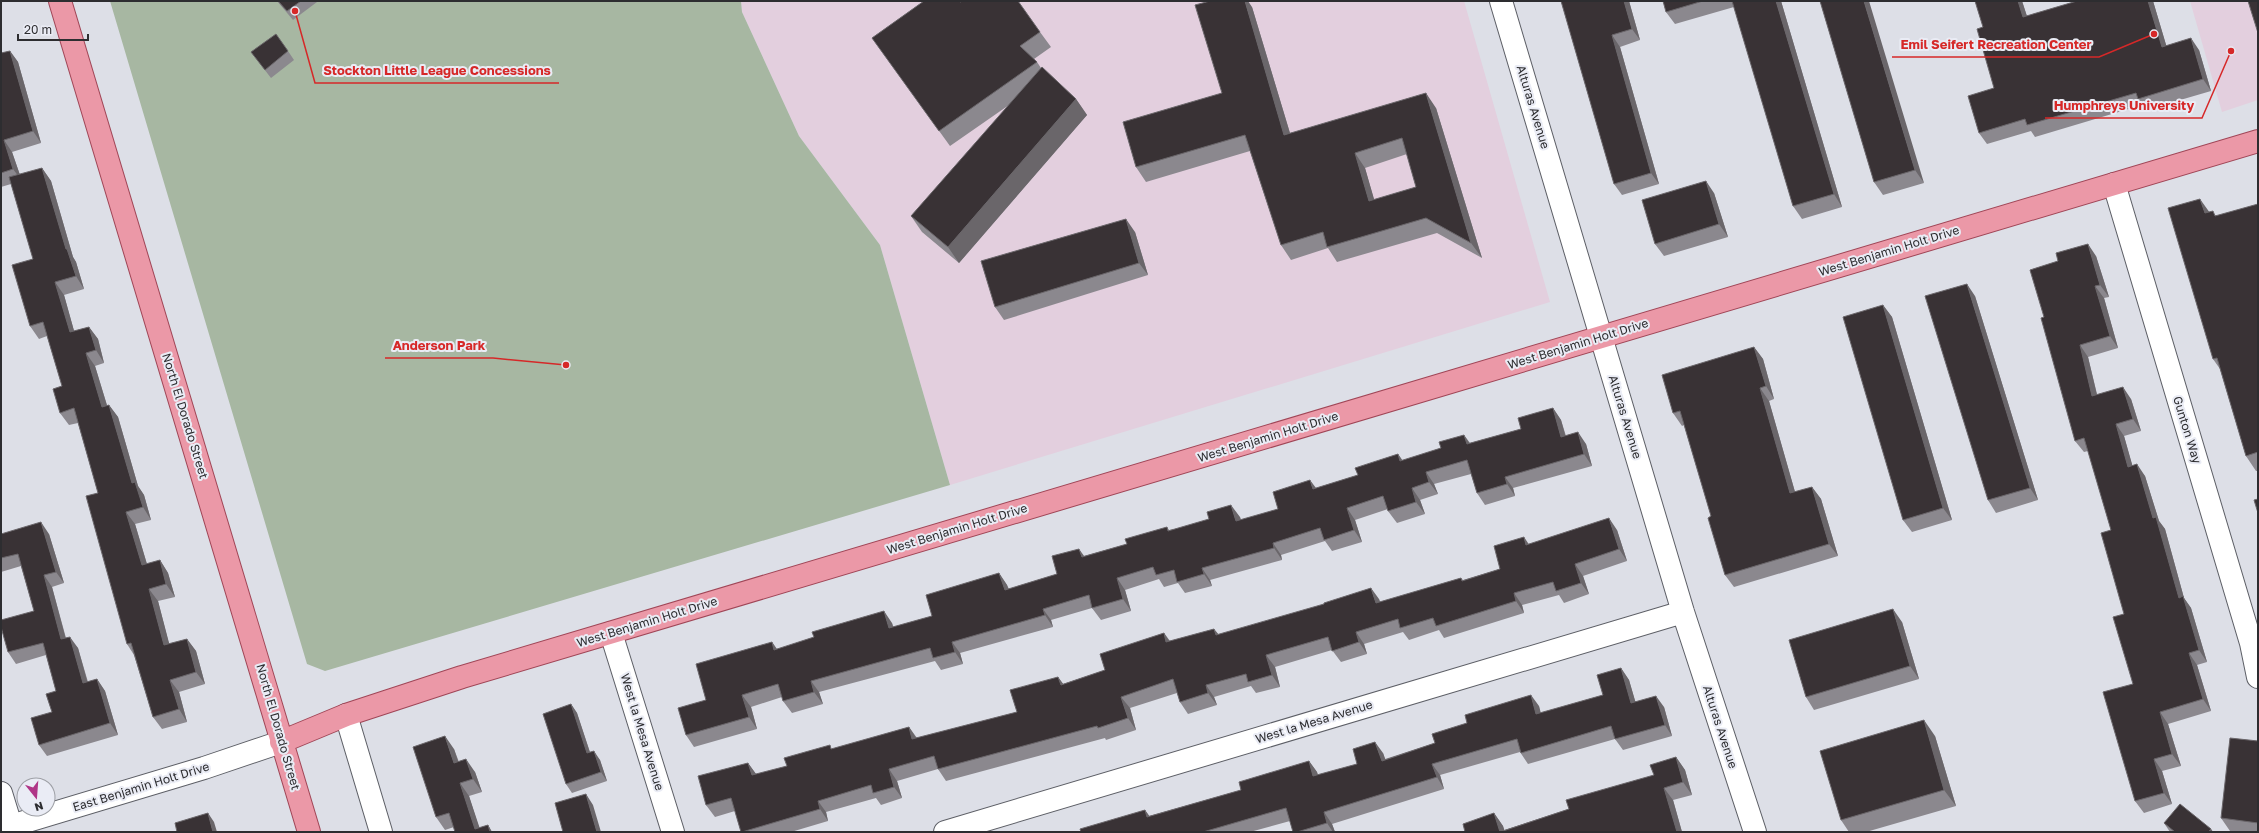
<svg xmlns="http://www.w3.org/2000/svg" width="2259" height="833" viewBox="0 0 2259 833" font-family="'Golos Text',sans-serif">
  <rect width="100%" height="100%" fill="#dddfe7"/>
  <path fill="#e3cfde" d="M741,1H1464L1550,302L950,485L880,245L799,136L742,12Z
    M2190,1H2258V100L2222,112Z"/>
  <path fill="#a7b7a2" d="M110,1H741L742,12L799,136L880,245L950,485L325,671L307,664Z"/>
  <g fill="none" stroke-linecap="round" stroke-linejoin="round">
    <defs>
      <path id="minor" d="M1501,1L1683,612L1755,832
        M2114,184L2251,643L2258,677
        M611,633L673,832
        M346,715L381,832
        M1,793L13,832
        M1,829L204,768L281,742
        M945,832L1683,612"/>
      <path id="major" d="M60,1L309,832
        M281,742L346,715L462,677L2258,141"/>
    </defs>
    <use href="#minor" stroke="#5d5f66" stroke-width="24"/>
    <use href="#major" stroke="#a04657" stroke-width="24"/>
    <use href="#minor" stroke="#fff" stroke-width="22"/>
    <use href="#major" stroke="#eb98a7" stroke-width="22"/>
  </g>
  <path fill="#8b888e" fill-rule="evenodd" d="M277,1H317V2L293,20Z
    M924,1H961V2L1040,32L1051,47L1034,59L1037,62L1041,68L1076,99L1087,115L959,263L922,232L911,216L1009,105L950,146L872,38Z
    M1561,1H1629L1640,40L1620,47L1659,184L1622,195L1614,184Z
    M1663,1H1781L1842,207L1802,219L1793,206L1734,7L1675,24L1666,12Z
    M1820,1L1924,183L1883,195L1874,182Z
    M1975,1H2022L2027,16L2077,1H2153L2166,45L2199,50L2211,91L2146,110L2142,105L2035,137L2031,131L1987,144L1979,133L1994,88L1983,27Z
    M1252,7L1290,133L1436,108L1482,258L1437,233L1337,262L1328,248L1291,260L1281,245L1250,151L1146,182L1136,167L1222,93ZM1407,154L1416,187L1374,200L1365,168Z
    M10,51L18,62L41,143L12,152L20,175L42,168L51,181L73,257L76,262L84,289L64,295L74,331L89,327L98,339L104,363L95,366L107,405H109L118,417L138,486L144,495L151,520L135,524L147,564L160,560L168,573L175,597L158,601L169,644L187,639L196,651L205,684L179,692L187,722L162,729L153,717L134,655L127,644L98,493L78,423L69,425L60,413L62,386L47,336L39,339L30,326L33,259L11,184L1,187V53Z
    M288,51L294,60L271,78L251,52Z
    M1714,193L1728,237L1664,256L1655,244Z
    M2258,204V471H2256L2246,456L2220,369L2213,359L2209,212L2217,216Z
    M1135,232L1148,275L1004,320L995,307Z
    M2096,256L2109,297L2104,298L2118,348L2088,357L2097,394L2131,399L2141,431L2124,436L2132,465L2145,476L2159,521L2165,529L2184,598L2191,608L2207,662L2197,665L2211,711L2168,724L2181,766L2162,771L2172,804L2144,813L2135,801L2133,684L2124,614L2111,530L2088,451L2084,452L2075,441L2044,317L2058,261Z
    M1975,296L2038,500L1996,513L1988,500Z
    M1883,305L1892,317L1952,520L1912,532L1903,520Z
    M1754,347L1763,359L1774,399L1769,401L1795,492L1812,487L1821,499L1838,556L1734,587L1725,575L1711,516L1684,425L1682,426L1673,413Z
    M1553,408L1561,420L1566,436L1586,444L1592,466L1513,488L1515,496L1485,505L1477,493L1471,474L1434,484L1438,494L1420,500L1425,514L1397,523L1388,511V509L1355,520L1362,542L1332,551L1325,541L1281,555L1282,560L1210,580L1212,586L1185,593L1178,583L1164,587L1159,579L1125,590L1131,611L1101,620L1092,608L1051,620L1053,627L960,653L963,664L941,670L935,661L819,692L823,704L792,713L783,701L782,697L751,707L757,729L694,747L686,735L706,700L772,642L777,649L892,623L893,627L932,616L999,573L1007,585L1009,589L1057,574L1084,556L1127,544L1167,527L1169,530L1240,517L1241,520L1278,509L1316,488L1358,475L1398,454L1403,461L1441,448L1464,435L1470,443L1521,429Z
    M1617,530L1627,561L1583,576L1589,594L1564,603L1559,595L1522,605L1524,613L1444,638L1439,630L1409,640L1403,632L1364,644L1367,654L1341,662L1332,650L1275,667L1280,687L1256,693L1251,686L1214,697L1217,705L1188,714L1180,702L1177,693L1130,708L1136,730L1106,740L1105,738L946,781L938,769L897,781L902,798L881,805L876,798L826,812L828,821L791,832H741L735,811L715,817L706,805L748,763L756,774L787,766L833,749L909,727L917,738L1017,712L1058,677L1063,684L1105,670L1164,633L1170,641L1214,629L1219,635L1379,599L1380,602L1461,578L1463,580L1500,569L1529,544Z
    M1,534H49L64,583L52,587L66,638L78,648L88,682L97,679L105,691L118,735L47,756L39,745L52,712L56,691L46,655L16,664L8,652L34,611L21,566L1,572Z
    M1902,622L1919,679L1814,710L1806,697Z
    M1621,668L1629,680L1635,701L1664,707L1672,736L1623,750L1615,739L1528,764L1520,752L1440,775L1444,789L1332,824L1335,832H1293L1290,821L1250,832H1081L1145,810L1149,816L1241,790L1309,761L1317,772L1318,775L1357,764L1383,753L1385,759L1435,743L1539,706L1540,713L1603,695Z
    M571,704L577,713L590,752L600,760L607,781L572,793L566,784Z
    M1935,736L1956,806L1866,832H1849L1841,820Z
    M2258,741V832H2238L2230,831L2221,818Z
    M454,749L459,762L475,772L482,792L469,796L479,828L488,825L492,832H455L454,827L445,830L436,817Z
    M1676,757L1685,770L1692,795L1673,800L1682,832H1465L1494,813L1503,826L1504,830L1569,809L1654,775Z
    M2164,823L2211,829L2213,832H2170Z"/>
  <path fill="#6a666a" d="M1245,1H1248L1252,7L1295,150L1284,135Z
    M1624,1H1629L1640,40L1632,29Z
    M1776,1H1781L1842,207L1834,194Z
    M1864,1H1869L1924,183L1915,170Z
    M2018,1H2022L2031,29L2023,17Z
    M2148,1H2153L2170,58L2162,47Z
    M1612,35L1620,47L1659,184L1651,173Z
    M2191,38L2199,50L2211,91L2203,79Z
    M10,51L18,62L41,143L33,131Z
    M1426,93L1436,108L1482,258L1471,243Z
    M1076,99L1087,115L959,263L948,247Z
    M4,140L12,152L22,181L13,169Z
    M1355,153L1365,168L1379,216L1369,201Z
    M42,168L51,181L73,257L76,262L84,289L76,276L66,249Z
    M1706,181L1714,193L1728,237L1719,224Z
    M2200,199L2210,213H2205Z
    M1126,219L1135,232L1148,275L1139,263Z
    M2088,244L2096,256L2109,297L2100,285Z
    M55,282L64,295L78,345L70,332Z
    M1967,284L1975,296L2038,500L2030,488Z
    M2095,286L2104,298L2118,348L2110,336Z
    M1883,305L1892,317L1952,520L1943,508Z
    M89,327L98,339L104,363L96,350Z
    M2080,345L2088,357L2100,408L2092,396Z
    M1754,347L1763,359L1774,399L1766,386Z
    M86,353L95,366L111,419L102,407Z
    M2123,387L2131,399L2141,431L2133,419Z
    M1760,388L1769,401L1799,506L1790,493Z
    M109,405L118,417L138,486L144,495L151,520L143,507L132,483Z
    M1553,408L1561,420L1569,449L1561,437Z
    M2116,424L2124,436L2136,478L2128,467Z
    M1578,432L1586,444L1592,466L1584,454Z
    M1464,435L1472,447L1467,444Z
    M1398,454L1406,466L1400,461Z
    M2137,464L2145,476L2159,521L2165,529L2184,598L2191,608L2207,662L2199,650L2179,598L2153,518Z
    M1426,472L1434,484L1438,494L1429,482Z
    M1505,477L1513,488L1515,496L1507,484Z
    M1310,480L1319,492L1313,489Z
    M1812,487L1821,499L1838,556L1829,544Z
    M1412,488L1420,500L1425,514L1416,502Z
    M1231,505L1240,517L1244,533L1236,521Z
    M1347,508L1355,520L1362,542L1354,530Z
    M126,512L135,524L151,578L142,565Z
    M1609,518L1617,530L1627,561L1619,549Z
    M41,522L49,534L64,583L56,572Z
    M1524,537L1532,549L1526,545Z
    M1273,543L1281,555L1282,560L1274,548Z
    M1079,549L1087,560L1082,557Z
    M160,560L168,573L175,597L166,584Z
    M1575,564L1583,576L1589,594L1581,583Z
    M1202,568L1210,580L1212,586L1204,574Z
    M999,573L1007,585L1013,602L1005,590Z
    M44,575L52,587L69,651L61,639Z
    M1117,578L1125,590L1131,611L1123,599Z
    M1371,588L1379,599L1384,615L1376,603Z
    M149,589L158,601L173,658L164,645Z
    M1514,593L1522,605L1524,613L1516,601Z
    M1043,609L1051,620L1053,627L1045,615Z
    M1893,609L1902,622L1919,679L1910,666Z
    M884,611L892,623L897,640L889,628Z
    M1214,629L1223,640L1216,635Z
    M1356,632L1364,644L1367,654L1359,642Z
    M1164,633L1172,645L1166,642Z
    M70,637L78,648L91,695L83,683Z
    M187,639L196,651L205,684L196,672Z
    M772,642L780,654L774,650Z
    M952,642L960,653L963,664L955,652Z
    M2189,653L2197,665L2211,711L2203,699Z
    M1266,655L1275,667L1280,687L1272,675Z
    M1621,668L1629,680L1639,714L1631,703Z
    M1058,677L1067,689L1061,685Z
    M97,679L105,691L118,735L110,723Z
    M170,680L179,692L187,722L179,709Z
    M811,681L819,692L823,704L814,692Z
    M1206,685L1214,697L1217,705L1208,693Z
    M742,695L751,707L757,729L749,717Z
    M1531,695L1539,706L1544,725L1536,714Z
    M1656,696L1664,707L1672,736L1665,725Z
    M1121,697L1130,708L1136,730L1128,718Z
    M571,704L577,713L593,762L587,753Z
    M2160,712L2168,724L2181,766L2172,754Z
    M1924,720L1935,736L1956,806L1944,790Z
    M909,727L917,739H912Z
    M445,736L454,749L463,776L454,763Z
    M1375,742L1383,753L1390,772L1382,761Z
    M594,751L600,760L607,781L601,772Z
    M1676,757L1685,770L1692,795L1683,782Z
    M466,759L475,772L482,792L473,779Z
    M2154,759L2162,771L2172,804L2164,793Z
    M1309,761L1317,772L1321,787L1313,776Z
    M748,763L756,774L752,775Z
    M1432,764L1440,775L1444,789L1437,777Z
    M889,769L897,781L902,798L894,787Z
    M460,783L469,796L481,832L475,829Z
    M1664,788L1673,800L1682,832H1677Z
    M586,794L593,805L601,832H597Z
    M818,801L826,812L828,821L820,809Z
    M1145,810L1153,821L1147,817Z
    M1324,812L1332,824L1335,832H1333L1327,823Z
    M208,813L214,822L217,832H213Z
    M1494,813L1503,826L1505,832H1500Z
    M488,825L492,832H490Z
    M2211,829L2213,832H2208Z"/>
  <path fill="#393235" stroke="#6a666a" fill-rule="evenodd" d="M278,1H301L287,11Z
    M924,1H960V2L963,1H1018L1040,32L1020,46L1037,62L939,131L872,38Z
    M1210,1H1245L1284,135L1426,93L1471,243L1426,218L1327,247L1323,232L1281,245L1245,135L1136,167L1123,122L1222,93L1195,5ZM1402,138L1416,187L1369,201L1355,153Z
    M1561,1H1624L1632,29L1612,35L1651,173L1614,184Z
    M1663,1H1703L1666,12Z
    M1732,1H1776L1834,194L1793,206Z
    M1820,1H1864L1915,170L1874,182Z
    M1975,1H2018L2023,17L2077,1H2148L2162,47L2191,38L2203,79L2138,99L2136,93L2027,125L2025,119L1979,133L1968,96L1994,88L1977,29L1983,27Z
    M2248,1H2258V33Z
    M276,34L288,51L265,70L251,52Z
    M10,51L33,131L4,140L13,169L1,173V53Z
    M1042,67L1076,99L948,247L911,216Z
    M42,168L66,249H67L76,276L55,282L70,332L89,327L96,350L86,353L102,407L109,405L132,483L135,482L143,507L126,512L142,565L160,560L166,584L149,589L164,645L187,639L196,672L170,680L179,709L153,717L131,643L127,644L86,496L98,493L74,408L60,413L53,389L62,386L43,322L30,326L12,265L33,259L9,177Z
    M1706,181L1719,224L1655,244L1642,200Z
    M2200,199L2205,213L2213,211L2215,216L2258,204V452L2246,456L2217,358L2213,359L2168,208Z
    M1126,219L1139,263L995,307L981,261Z
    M2088,244L2100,285L2095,286L2110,336L2080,345L2092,396L2123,387L2133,419L2116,424L2128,467L2137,464L2153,518L2156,517L2179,598L2183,596L2199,650L2189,653L2203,699L2160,712L2172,754L2154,759L2164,793L2135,801L2103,692L2133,684L2113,617L2124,614L2101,533L2111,530L2084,438L2075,441L2041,318L2044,317L2030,270L2058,261L2056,253Z
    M1967,284L2030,488L1988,500L1925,296Z
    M1883,305L1943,508L1903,520L1843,317Z
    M1754,347L1766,386L1760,388L1790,493L1812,487L1829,544L1725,575L1708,518L1711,516L1680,411L1673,413L1662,375Z
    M1553,408L1561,437L1578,432L1584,454L1505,477L1507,484L1477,493L1467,460L1426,472L1429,482L1412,488L1416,502L1388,511L1383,496L1347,508L1354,530L1324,540L1320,528L1273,543L1274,548L1202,568L1204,574L1177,582L1174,570L1156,575L1153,567L1117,578L1123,599L1092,608L1089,595L1043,609L1045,615L952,642L955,652L933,658L930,648L811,681L814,692L783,701L778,684L742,695L749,717L686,735L678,708L706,700L696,664L772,642L774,650L814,637L812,632L884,611L889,628L932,616L926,595L999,573L1005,590L1057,574L1052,556L1079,549L1082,557L1127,544L1125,539L1167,527L1168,531L1209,519L1207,512L1231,505L1236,521L1278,509L1273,492L1310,480L1313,489L1358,475L1355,468L1398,454L1400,461L1441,448L1439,442L1464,435L1467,444L1521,429L1518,418Z
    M2258,499V513L2254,500Z
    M1609,518L1619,549L1575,564L1581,583L1556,591L1553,582L1514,593L1516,601L1436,626L1433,618L1400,628L1398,619L1356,632L1359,642L1332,651L1328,637L1266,655L1272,675L1248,682L1246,674L1206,685L1208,693L1180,702L1173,679L1121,697L1128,718L1098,728L1097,726L938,769L934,756L889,769L894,787L873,793L871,785L818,801L820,809L742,832H741L731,798L706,805L698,776L748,763L752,775L787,766L784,758L830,745L831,749L909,727L912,739L1017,712L1010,690L1058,677L1061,685L1105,670L1100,654L1164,633L1166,642L1214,629L1216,635L1324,604V603L1371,588L1376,603L1461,578L1462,581L1500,569L1494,546L1524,537L1526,545Z
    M41,522L56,572L44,575L61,639L70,637L83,683L97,679L110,723L39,745L31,718L52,712L46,694L56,691L43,643L8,652L1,627V620L34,611L18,554L1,558V534Z
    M1893,609L1910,666L1806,697L1789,640Z
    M1621,668L1631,703L1656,696L1665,725L1615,739L1611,726L1521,753L1517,739L1432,764L1437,777L1324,812L1327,823L1297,832H1293L1286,808L1203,832H1081L1080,829L1145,810L1147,817L1241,790L1239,782L1309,761L1313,776L1357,764L1353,749L1375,742L1382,761L1435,743L1432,734L1467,723L1465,715L1531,695L1536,714L1603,695L1597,675Z
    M571,704L587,753L594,751L601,772L566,784L543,714Z
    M1924,720L1944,790L1841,820L1820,751Z
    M445,736L454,763L466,759L473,779L460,783L475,829L488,825L490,832H455L449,813L436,817L413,747Z
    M2230,738L2258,741V823L2221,818Z
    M1676,757L1683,782L1664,788L1677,832H1465L1463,824L1494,813L1500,832L1569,809L1566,800L1654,775L1650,765Z
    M586,794L597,832H563L555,803Z
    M2180,804L2211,829L2208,832H2175L2164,823Z
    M208,813L213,832H177L175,823Z"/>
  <g text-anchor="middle" stroke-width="4" stroke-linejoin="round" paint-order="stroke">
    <g font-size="12" fill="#2d2d30" stroke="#eaecf5">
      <text transform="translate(1533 107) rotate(73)" y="4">Alturas Avenue</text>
      <text transform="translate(1889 251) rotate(-17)" y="4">West Benjamin Holt Drive</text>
      <text transform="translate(1578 344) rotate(-17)" y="4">West Benjamin Holt Drive</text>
      <text transform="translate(185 416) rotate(73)" y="4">North El Dorado Street</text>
      <text transform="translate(1625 417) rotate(73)" y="4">Alturas Avenue</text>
      <text transform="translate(2187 430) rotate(73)" y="4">Gunton Way</text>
      <text transform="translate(1268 437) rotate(-17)" y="4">West Benjamin Holt Drive</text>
      <text transform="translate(957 529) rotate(-17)" y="4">West Benjamin Holt Drive</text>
      <text transform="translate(647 622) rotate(-17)" y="4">West Benjamin Holt Drive</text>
      <text transform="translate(1314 722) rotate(-17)" y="4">West la Mesa Avenue</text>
      <text transform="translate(278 727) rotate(74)" y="4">North El Dorado Street</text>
      <text transform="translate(1720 727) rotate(72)" y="4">Alturas Avenue</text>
      <text transform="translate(642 732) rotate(73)" y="4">West la Mesa Avenue</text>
      <text transform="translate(141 787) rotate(-17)" y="4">East Benjamin Holt Drive</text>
    </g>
  </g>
  <path fill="none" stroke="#d62828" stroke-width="1.5" d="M2154 34L2099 57H1892M295 11L315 83H559M2231 51L2202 118H2045M566 365L493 358H385"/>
  <g fill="#d62828" stroke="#eaecf5" stroke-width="1.5">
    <circle cx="2154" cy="34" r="4"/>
    <circle cx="295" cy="11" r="4"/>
    <circle cx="2231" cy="51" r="4"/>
    <circle cx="566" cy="365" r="4"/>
  </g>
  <g font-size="13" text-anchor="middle" font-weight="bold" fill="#d62828" stroke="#eaecf5" stroke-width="4" stroke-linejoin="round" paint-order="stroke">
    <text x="1996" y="49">Emil Seifert Recreation Center</text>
    <text x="437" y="75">Stockton Little League Concessions</text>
    <text x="2124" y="110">Humphreys University</text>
    <text x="439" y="350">Anderson Park</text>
  </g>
  <rect width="2259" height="833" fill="none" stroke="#2d2d30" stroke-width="4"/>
  <g transform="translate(36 797) rotate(163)"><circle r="19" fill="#eaecf5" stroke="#9ea0a6"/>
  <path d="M0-3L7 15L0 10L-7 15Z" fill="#b03587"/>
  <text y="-6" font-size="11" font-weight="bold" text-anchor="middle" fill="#2d2d30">N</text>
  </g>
  <path d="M18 34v6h70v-6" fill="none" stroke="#2d2d30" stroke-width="2"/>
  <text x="24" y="34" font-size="12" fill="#2d2d30" stroke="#eaecf5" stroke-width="3" paint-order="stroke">20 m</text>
</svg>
